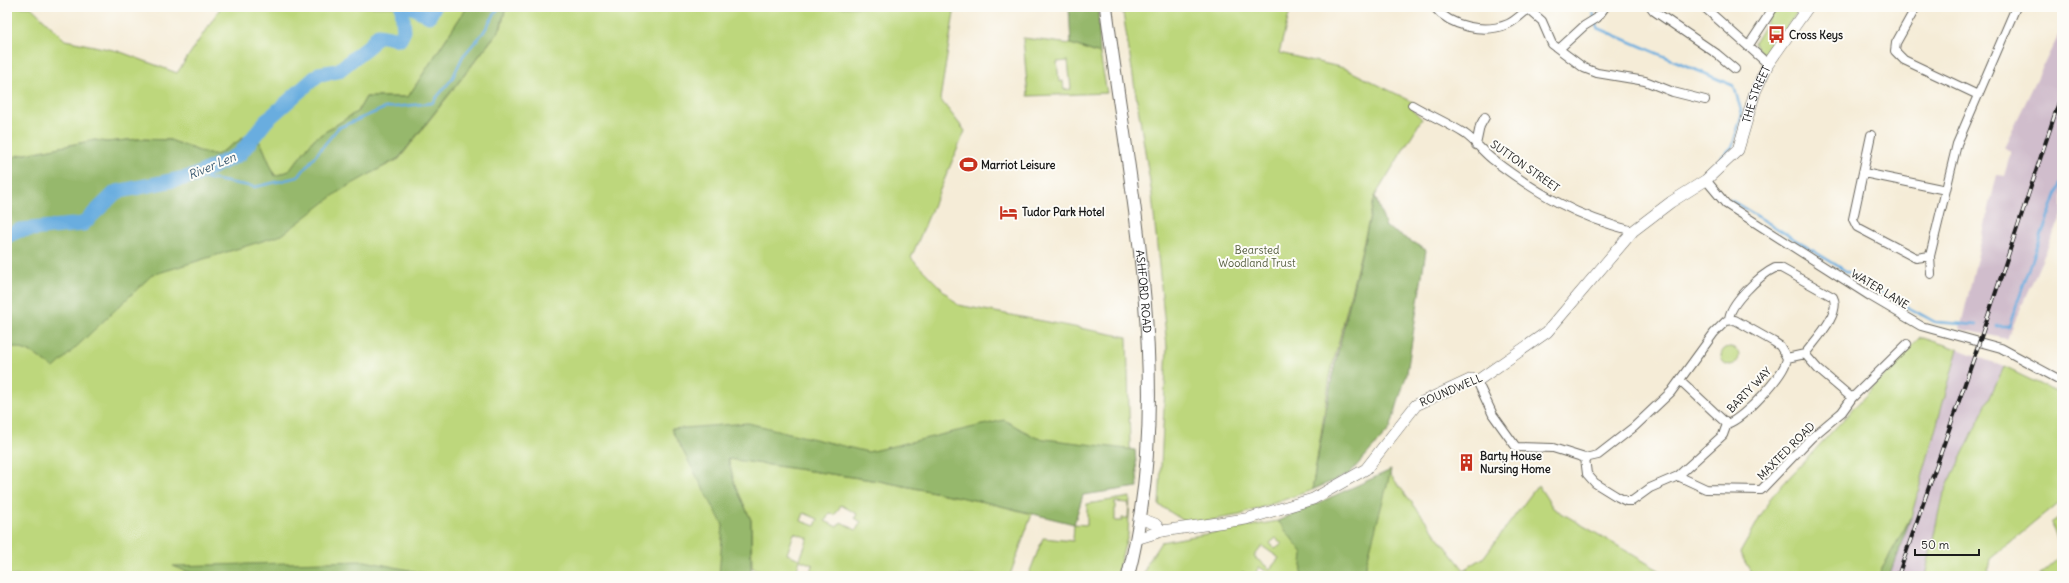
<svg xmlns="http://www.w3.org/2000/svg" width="2069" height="583" viewBox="0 0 2069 583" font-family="Delius,sans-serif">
  <rect width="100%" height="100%" fill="#fdfcf7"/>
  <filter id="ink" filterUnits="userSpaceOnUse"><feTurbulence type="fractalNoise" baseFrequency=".025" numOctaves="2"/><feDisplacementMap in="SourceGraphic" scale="8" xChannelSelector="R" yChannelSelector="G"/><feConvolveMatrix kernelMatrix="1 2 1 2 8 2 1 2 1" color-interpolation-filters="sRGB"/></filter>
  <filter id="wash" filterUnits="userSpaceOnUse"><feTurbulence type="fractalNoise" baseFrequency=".012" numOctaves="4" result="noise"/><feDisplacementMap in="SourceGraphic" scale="16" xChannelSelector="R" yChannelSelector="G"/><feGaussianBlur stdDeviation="0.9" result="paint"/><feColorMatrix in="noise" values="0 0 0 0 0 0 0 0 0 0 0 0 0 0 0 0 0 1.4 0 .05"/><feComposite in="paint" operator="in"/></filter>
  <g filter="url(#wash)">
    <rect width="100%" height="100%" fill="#f5ecd7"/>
    <path fill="#d0bdcc" d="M2062,27V215L2007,339L1960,329L1997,175L2004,176L2011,152L2004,147Z
      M1958,349L2004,367L1942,497L1925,576H1878L1911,517Z"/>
    <path fill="#bdd77c" stroke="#6c7a4c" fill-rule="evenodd" d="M7,7H31L65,40L118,51L177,73L221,7H467L408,97H366L358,111L314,139L289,171L275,176L261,143L246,136L217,155L199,151L170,140L139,139L106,142L95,140L16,156L7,164Z
      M506,7H955L940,99L965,131L911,258L958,305L1127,337L1131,481L730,459L879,481L989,503L1032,514L1010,575L1011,576H810L813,565L800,560L795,576H777L752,568L751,520L735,485L728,460L724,576H7V321L233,241L399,159L501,28ZM841,505L857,514L855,518L861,522L856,530L841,522L837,527L825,521L830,513L835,515ZM804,513L818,519L815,526L801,521ZM794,533L808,538L800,559L787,554Z
      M1122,7H1291L1279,53L1344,68L1413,102L1411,108L1422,119L1375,196L1330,377L1312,490L1240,515L1189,524L1159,505L1167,347L1152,195Z
      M1776,7H1801L1771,49L1768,52L1761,53L1754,43Z
      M1023,38L1071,44L1100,54L1107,93L1028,96ZM1068,61L1071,89L1064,90L1063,81L1059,82L1057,62Z
      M1920,337L1958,349L1911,517L1878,576H1753L1740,553L1772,496Z
      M1721 356a9 9 0 1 1 18 0a9 9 0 1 1-18 0Z
      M2004,367L2062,395V500L1990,559L1988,570L1993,576H1925L1942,497Z
      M1389,473L1464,570L1483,558L1538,485L1553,508L1669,576H1363Z
      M1352,488L1315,576H1268L1269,573L1259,567L1254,576L1242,572L1240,576H1143L1147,564L1161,542L1278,521ZM1276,538L1282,544L1275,549L1270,543ZM1262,546L1279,558L1270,569L1254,557Z
      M1130,497L1128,535L1116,576H1028L1043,538L1073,541L1074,524L1087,525V504ZM1115,502L1129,503L1128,518H1122V521H1115Z
      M2062,515V553L2051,523Z
      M2062,555V576H2039Z"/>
    <path fill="#96b86c" stroke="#596a44" d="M467,7H506L500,29L399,158L341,190L282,235L152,275L54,368L31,352L7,345V164L16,156L95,140L106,142L139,139L170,140L199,151L217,155L246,136L261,143L275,176L289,171L314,139L358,111L366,97H408Z
      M1069,7H1098L1100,54L1071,44Z
      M1375,196L1386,227L1426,250L1407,373L1390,429L1349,474L1312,490L1332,377Z
      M1004,420L1037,438L1135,450L1138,487L1083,495L1074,524L989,503L879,481L728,459L735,485L751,520V576H719L723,525L671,429L748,423L868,452Z
      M1391,470L1363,576H1301L1303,553L1278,521Z
      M1911,517L1889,576H1878Z
      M365,561L438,576H468H198L173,566Z"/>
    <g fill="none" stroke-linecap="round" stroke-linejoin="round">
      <path stroke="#69addf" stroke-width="2.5" d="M1591,7L1598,28L1734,86L1742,114L1732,147L1718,161
        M194,176L255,187L298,177L338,128L385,108L432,103L452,79L463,56L483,33L499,7
        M1731,200L1880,292L1935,322L1977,325
        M1997,326H2009L2060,184H2062"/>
      <path stroke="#69addf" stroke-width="15" d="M413,7L429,16L433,9L432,7
        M7,236L20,230L83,224L116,192L194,176L240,154L266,121L319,74L338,71L370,45L378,35L400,39L404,31L402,7"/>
    </g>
  </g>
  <g filter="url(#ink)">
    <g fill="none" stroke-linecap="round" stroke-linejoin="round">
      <defs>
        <path id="street" d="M1434,7C1451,27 1484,34 1508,24C1515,21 1522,14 1528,9
          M1526,7L1542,21L1552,44L1584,68L1597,73L1645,81L1673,92L1705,100
          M1651,7L1654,11L1717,54L1735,69
          M1704,7L1768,64
          M1916,7L1896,43L1895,51L1904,60L1978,95
          M1749,45L1774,7
          M1559,49L1584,26L1597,18L1605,7
          M1412,105C1429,115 1448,123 1465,134C1475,141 1483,152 1492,159C1538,194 1577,217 1633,231
          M1871,135L1853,219L1857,227L1916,258L1930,256L1957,144L2016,7
          M1476,145L1480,126L1485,117
          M1864,173L1946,190
          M1706,180L1726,204L1870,296L1921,326L2001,348L2062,381
          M1930,256L1931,274
          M1729,320C1729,304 1760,275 1775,268H1781L1833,297C1842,314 1814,341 1805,354L1787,358
          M1805,354L1818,369L1852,398L1907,344
          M1477,381L1493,415L1516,447L1553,448L1585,458L1598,455L1634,427L1671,392L1714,333L1726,321L1735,320L1774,342L1780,346L1787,358C1786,374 1743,419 1727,424L1681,381
          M1585,458L1587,474L1595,483L1616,496L1626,501H1632L1650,488L1678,476L1723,435L1727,424
          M1678,476L1706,489L1761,490L1811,438L1842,412L1852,398"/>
        <g id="secondary">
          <path d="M1139,518L1155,524L1162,531"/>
          <path id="s1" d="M1136,539L1162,531L1246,519L1313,499L1366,469L1416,405L1472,379L1477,381L1547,332L1633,231L1671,202L1706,180L1738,150L1755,92L1768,64L1808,7"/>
        </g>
        <g id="primary">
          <path id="s2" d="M1106,7C1130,194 1176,389 1128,576"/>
        </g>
      </defs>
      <use href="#street" stroke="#68655d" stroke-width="10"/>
      <use href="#secondary" stroke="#68655d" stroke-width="12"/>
      <use href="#primary" stroke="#68655d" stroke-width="14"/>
      <use href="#street" stroke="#fff" stroke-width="8"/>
      <use href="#secondary" stroke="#fff" stroke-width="11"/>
      <use href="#primary" stroke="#fff" stroke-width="12"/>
      <defs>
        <path id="rail" d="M1898,576L1977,349L2062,93"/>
      </defs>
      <use href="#rail" stroke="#1c1c1c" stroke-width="4"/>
      <use href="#rail" stroke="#fdfcf7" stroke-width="2.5" stroke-dasharray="8" stroke-linecap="butt"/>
    </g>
  </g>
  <defs>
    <symbol id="bus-bare" viewBox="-9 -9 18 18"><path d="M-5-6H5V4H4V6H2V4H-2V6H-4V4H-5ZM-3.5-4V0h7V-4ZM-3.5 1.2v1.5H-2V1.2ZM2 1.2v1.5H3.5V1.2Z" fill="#c8321e" stroke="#fdfcf7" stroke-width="2.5" paint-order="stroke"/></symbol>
    <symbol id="stadium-bare" viewBox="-9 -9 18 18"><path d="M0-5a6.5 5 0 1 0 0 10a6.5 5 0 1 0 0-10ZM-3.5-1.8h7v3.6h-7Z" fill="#c8321e" stroke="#fdfcf7" stroke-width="2.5" paint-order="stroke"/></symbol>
    <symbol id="hotel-bare" viewBox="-9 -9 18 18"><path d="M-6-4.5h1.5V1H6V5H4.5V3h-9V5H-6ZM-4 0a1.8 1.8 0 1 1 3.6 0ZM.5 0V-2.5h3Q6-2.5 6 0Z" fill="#c8321e" stroke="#fdfcf7" stroke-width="2.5" paint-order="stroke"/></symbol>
    <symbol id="building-bare" viewBox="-9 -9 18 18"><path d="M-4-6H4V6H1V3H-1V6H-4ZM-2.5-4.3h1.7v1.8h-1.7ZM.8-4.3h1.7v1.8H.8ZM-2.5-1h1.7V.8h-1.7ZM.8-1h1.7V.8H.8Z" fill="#c8321e" stroke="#fdfcf7" stroke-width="2.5" paint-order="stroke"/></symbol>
  </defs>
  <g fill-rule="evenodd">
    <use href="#bus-bare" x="1764" y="22" width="25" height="25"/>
    <use href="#stadium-bare" x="956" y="152" width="25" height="25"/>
    <use href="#hotel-bare" x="996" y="200" width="25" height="25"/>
    <use href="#building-bare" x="1454" y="450" width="25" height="25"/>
  </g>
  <g text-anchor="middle" stroke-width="4" stroke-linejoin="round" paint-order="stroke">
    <g font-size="11" font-weight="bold" fill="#1c1c1c" stroke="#fdfcf7" text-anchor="start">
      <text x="1789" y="39">Cross Keys</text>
      <text x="981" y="169">Marriot Leisure</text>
      <text x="1022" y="216">Tudor Park Hotel</text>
      <text x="1480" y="460">Barty House<tspan x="1480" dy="13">Nursing Home</tspan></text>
    </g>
    <g font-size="11" fill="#1c1c1c" stroke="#fdfcf7">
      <text dy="4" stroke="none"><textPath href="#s1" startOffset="801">THE STREET</textPath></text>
      <text transform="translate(1525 166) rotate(35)" y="4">SUTTON STREET</text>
      <text transform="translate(1880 289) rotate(31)" y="4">WATER LANE</text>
      <text dy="4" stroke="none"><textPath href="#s2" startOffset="287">ASHFORD ROAD</textPath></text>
      <text transform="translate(1451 390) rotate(-23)" y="4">ROUNDWELL</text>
      <text transform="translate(1749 390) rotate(-46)" y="4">BARTY WAY</text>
      <text transform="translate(1786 451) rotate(-45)" y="4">MAXTED ROAD</text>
    </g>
    <g font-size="11" fill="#545d3e" stroke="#fdfcf7">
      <text x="1257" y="254">Bearsted<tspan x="1257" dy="13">Woodland Trust</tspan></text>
    </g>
    <g font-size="12" font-style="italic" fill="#3f5d74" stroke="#fdfcf7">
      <text transform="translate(212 166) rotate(-23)" y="4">River Len</text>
    </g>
  </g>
  <rect width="2069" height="583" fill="none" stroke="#fdfcf7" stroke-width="24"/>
  <path d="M1915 549v6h64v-6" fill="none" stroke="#1c1c1c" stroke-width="2"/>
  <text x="1921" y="549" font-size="12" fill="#1c1c1c" stroke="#fdfcf7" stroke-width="3" paint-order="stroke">50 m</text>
</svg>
